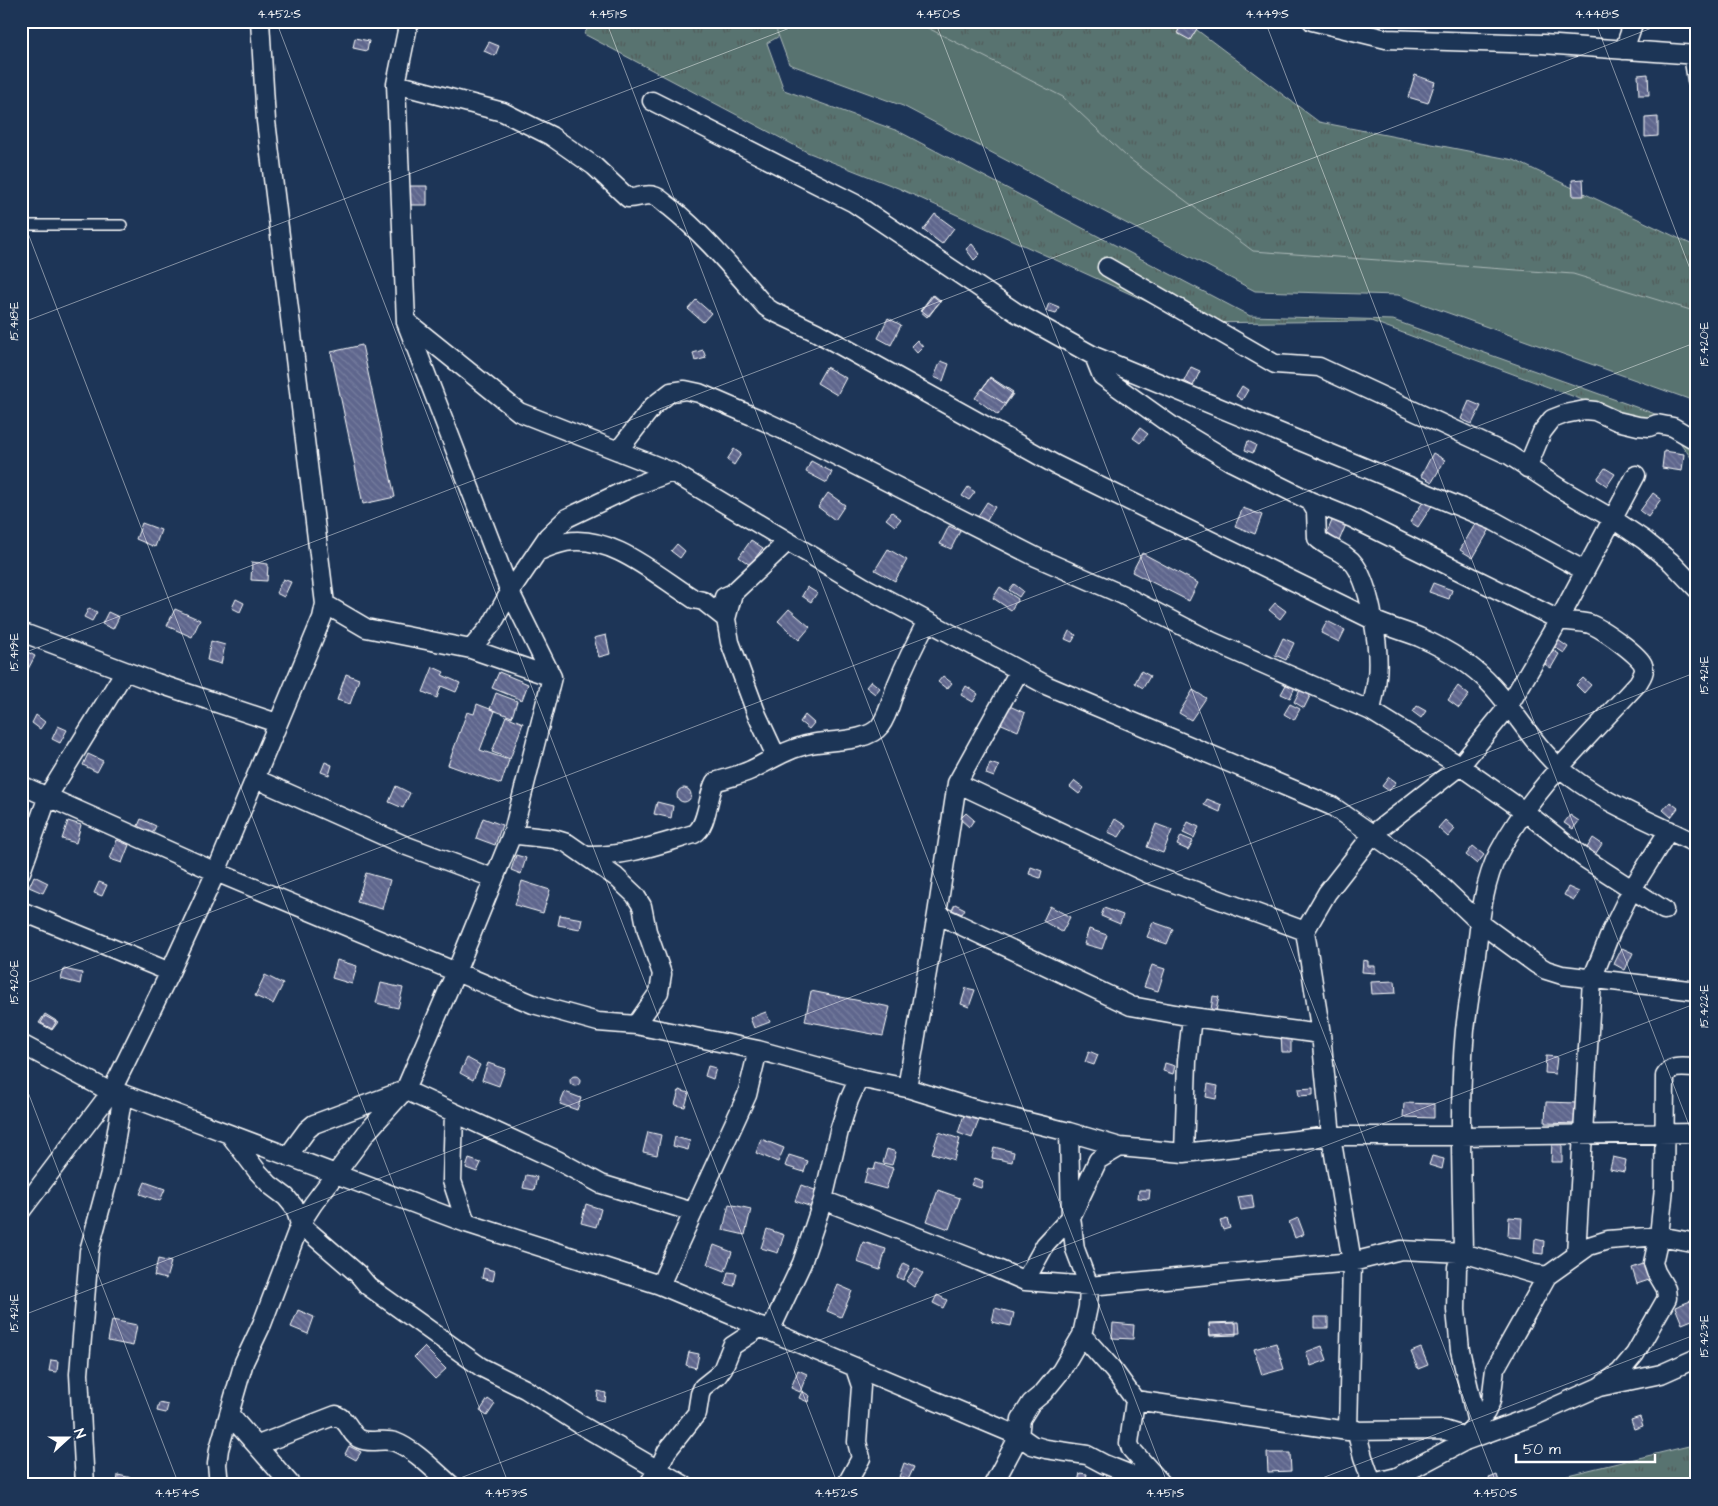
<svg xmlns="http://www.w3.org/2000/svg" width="1718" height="1506" viewBox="0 0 1718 1506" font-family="'Architects Daughter',sans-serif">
  <defs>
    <pattern id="grass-tufts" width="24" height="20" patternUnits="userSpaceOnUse" patternTransform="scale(1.25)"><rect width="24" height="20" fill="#587370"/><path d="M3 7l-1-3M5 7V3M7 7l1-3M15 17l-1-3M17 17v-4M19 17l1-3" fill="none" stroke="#515c5a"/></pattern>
    <pattern id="building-back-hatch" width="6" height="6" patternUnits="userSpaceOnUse" patternTransform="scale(1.25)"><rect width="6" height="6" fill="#5e668d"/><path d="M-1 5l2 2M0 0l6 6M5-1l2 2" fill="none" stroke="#767d9e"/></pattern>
  </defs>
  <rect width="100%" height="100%" fill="#1d3557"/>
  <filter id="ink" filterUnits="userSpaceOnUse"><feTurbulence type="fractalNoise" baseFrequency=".02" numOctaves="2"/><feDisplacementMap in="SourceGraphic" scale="10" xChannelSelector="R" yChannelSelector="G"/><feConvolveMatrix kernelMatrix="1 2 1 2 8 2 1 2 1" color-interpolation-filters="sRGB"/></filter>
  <g filter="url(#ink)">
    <path fill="url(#grass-tufts)" stroke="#acb9b8" d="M593,21H806L767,43L784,90L898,131L1250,316L1393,320L1697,429V466L1674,434L1371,321L1194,323L898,188L807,152L584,34Z
      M819,21H1185L1319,122L1514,160L1697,247V340L1568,299L1248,276Z
      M1697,1444V1485H1526Z"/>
    <path fill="#587370" stroke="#acb9b8" d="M773,21H907L928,28L1063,97L1127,157L1253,251L1573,274L1697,312V402L1398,295L1255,291L903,106L789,64Z"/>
    <path fill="url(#building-back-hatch)" stroke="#fff" d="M1184,21H1187L1198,27L1190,40L1177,33Z
      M355,38L369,41L367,51L353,48Z
      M489,42L499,46L495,56L484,51Z
      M1648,74L1649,95H1639L1638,75Z
      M1415,75L1435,82L1428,103L1408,97Z
      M1658,117V136L1645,137V118Z
      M1583,179L1584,196H1573L1572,180Z
      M406,186H427V205H407Z
      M935,214L954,228L942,244L923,230Z
      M972,244L980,254L974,260L966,249Z
      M932,295L940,301L929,316L921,310Z
      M934,295L941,301L927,317L920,311Z
      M696,300L711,313L703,322L688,309Z
      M1049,303L1059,307L1056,314L1046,311Z
      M888,318L901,325L891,345L878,338Z
      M917,340L923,347L917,353L911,346Z
      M362,345L395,497L363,504L331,352Z
      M703,350L706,358L695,361L693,353Z
      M941,361L949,364L943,381L934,377Z
      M826,367L846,378L837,395L817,383Z
      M1191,367L1200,371L1193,386L1184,381Z
      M990,377L1013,392L1005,404L982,389Z
      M990,378L1013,394L998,415L975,398Z
      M1242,386L1248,390L1242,400L1236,396Z
      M1469,401L1481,406L1472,424L1461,419Z
      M1140,428L1148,434L1140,443L1133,438Z
      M1248,441L1256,445L1253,453L1245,450Z
      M734,449L741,454L734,465L727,460Z
      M1664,451L1684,454L1682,471L1662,468Z
      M1433,453L1445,460L1432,482L1421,476Z
      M811,461L832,472L827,483L806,472Z
      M1605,468L1615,474L1607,486L1597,479Z
      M968,487L975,492L969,500L962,496Z
      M828,493L845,505L835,520L818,507Z
      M1653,493L1661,499L1648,517L1640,511Z
      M1425,499L1433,504L1418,527L1410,522Z
      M987,502L995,507L986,522L978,516Z
      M1243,508L1262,515L1255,534L1235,526Z
      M892,512L901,519L895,526L886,519Z
      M1334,516L1347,522L1339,541L1326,535Z
      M1477,521L1490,529L1473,558L1460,550Z
      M142,523L161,530L155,547L136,539Z
      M949,526L960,531L951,549L940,544Z
      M751,540L763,548L750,565L739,557Z
      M677,544L685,551L680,558L671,551Z
      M888,549L907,560L895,581L875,570Z
      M1142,553L1198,583L1189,601L1132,572Z
      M252,562L268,564L267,581L251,580Z
      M283,579L291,582L284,597L276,593Z
      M1433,583L1452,590L1449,599L1429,592Z
      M1014,584L1023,591L1019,597L1009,590Z
      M807,587L817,593L811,602L802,596Z
      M1000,587L1018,599L1011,610L993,598Z
      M236,599L244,603L240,612L232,608Z
      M1275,603L1286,611L1280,619L1269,610Z
      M89,608L97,612L92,621L84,617Z
      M175,609L200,620L192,637L167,626Z
      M789,609L810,627L799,640L778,621Z
      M108,612L119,617L113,629L102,624Z
      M1327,621L1345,630L1339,642L1321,633Z
      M1069,631L1076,635L1072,642L1065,639Z
      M606,635L610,654L599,657L594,638Z
      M1283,638L1294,643L1286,660L1275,655Z
      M1558,640L1568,647L1564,653L1553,646Z
      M211,641L225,645L221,664L207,660Z
      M1551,649L1559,654L1551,668L1543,663Z
      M24,650L35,656L27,671L21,667V654Z
      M433,667L444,672L442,675L460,683L456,692L441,686L437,698L423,692Z
      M1141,671L1150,676L1143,688L1135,683Z
      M499,672L528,684L522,700L492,688Z
      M346,674L359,679L350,704L337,700Z
      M943,676L952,683L947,689L938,682Z
      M1583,678L1591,685L1584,693L1576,685Z
      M871,681L880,688L875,694L866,687Z
      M1287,683L1295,687L1290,698L1281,694Z
      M966,686L978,694L973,702L961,695Z
      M1458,686L1469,695L1459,708L1448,700Z
      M1301,688L1311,694L1304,708L1294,702Z
      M1193,690L1206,698L1191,720L1179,713Z
      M496,693L517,701L512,717L490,709Z
      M477,704L495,711L480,750L509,760L501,784L448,765L467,712L474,714Z
      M1005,704L1025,713L1018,731L997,722Z
      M1290,704L1300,709L1294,720L1284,714Z
      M1417,706L1426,711L1421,718L1413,712Z
      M36,715L45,722L40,729L32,723Z
      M805,715L814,723L809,729L800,722Z
      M506,716L523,723L510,759L492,752Z
      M58,726L67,730L60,743L52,739Z
      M88,754L103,761L97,772L83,765Z
      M325,762L332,765L329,775L321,772Z
      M990,763L999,766L994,777L986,774Z
      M1389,777L1396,782L1389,791L1382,786Z
      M1075,781L1084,788L1079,794L1070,787Z
      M396,786L410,793L403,808L389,802Z
      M677 795a7 7 0 1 1 14 0a7 7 0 1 1-14 0Z
      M1207,799L1222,805L1220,812L1204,805Z
      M657,802L673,806L671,818L654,814Z
      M1670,802L1678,808L1671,817L1663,810Z
      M966,813L974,820L969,827L960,819Z
      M1570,815L1579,821L1573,829L1564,823Z
      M483,818L502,825L495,845L476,838Z
      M141,819L156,826L151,836L137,828Z
      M1115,819L1126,826L1119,837L1108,832Z
      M1445,820L1455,829L1448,837L1438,828Z
      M68,821L81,825L76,843L62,839Z
      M1188,822L1199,827L1194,838L1183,833Z
      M1156,824L1172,830L1163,853L1147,847Z
      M1181,836L1193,841L1188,850L1177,845Z
      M1593,838L1602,844L1594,856L1585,851Z
      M117,840L129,845L122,863L110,859Z
      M1473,846L1484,855L1477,864L1466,855Z
      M516,855L526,858L521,874L511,870Z
      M1031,867L1042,871L1040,878L1029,874Z
      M366,873L390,880L382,909L357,902Z
      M34,876L48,883L43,893L29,887Z
      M522,881L550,890L543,913L515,905Z
      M99,882L107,885L102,896L94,893Z
      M1568,887L1579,892L1574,900L1564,895Z
      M955,904L965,909L962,914L952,910Z
      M1050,906L1070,917L1062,932L1043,921Z
      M1104,908L1123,915L1120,924L1101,916Z
      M560,915L582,919L580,929L558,925Z
      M1153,922L1173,929L1167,944L1147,937Z
      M1089,929L1107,935L1102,949L1084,944Z
      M1622,948L1633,953L1625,970L1614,964Z
      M337,960L357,966L352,984L332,978Z
      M1363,960L1368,961V966H1375V973L1362,972Z
      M1152,965L1165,969L1158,991L1144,987Z
      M64,969L82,973L80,984L61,979Z
      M265,975L283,984L273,1004L255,996Z
      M1395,981L1396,993L1372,994L1371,982Z
      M381,983L403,988L398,1008L376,1003Z
      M966,988L975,990L969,1007L961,1004Z
      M811,991L890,1007L883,1036L805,1021Z
      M1213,996L1219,997L1216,1011L1211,1010Z
      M766,1012L770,1022L754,1028L750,1018Z
      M45,1014L58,1022L52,1030L39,1023Z
      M45,1016L56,1022L52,1029L41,1023Z
      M1281,1034H1291V1052H1282Z
      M1089,1051L1098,1055L1094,1065L1085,1062Z
      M1546,1056L1557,1057L1555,1074L1545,1073Z
      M467,1058L480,1065L473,1080L460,1073Z
      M488,1063L505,1069L499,1086L482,1080Z
      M1165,1063L1175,1066L1173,1074L1163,1071Z
      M708,1066L716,1068L713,1079L705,1076Z
      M570 1081a5 5 0 1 1 10 0a5 5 0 1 1-10 0Z
      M1208,1084L1218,1086L1216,1099L1206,1097Z
      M1313,1088V1095L1299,1096L1298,1089Z
      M679,1090L689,1093L685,1107L675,1105Z
      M565,1092L581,1098L577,1110L560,1104Z
      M1546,1102L1577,1103L1576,1124L1545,1123Z
      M1404,1103L1434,1104V1118L1403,1117Z
      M964,1115L979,1120L972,1138L958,1133Z
      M648,1132L661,1135L657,1155L643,1152Z
      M939,1132L960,1139L954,1160L932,1153Z
      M675,1137L690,1141L688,1150L673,1146Z
      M761,1139L784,1148L778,1162L756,1153Z
      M1552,1142L1562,1143V1162H1551Z
      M994,1147L1014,1152L1012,1162L992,1158Z
      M887,1149L896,1152L892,1165L883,1163Z
      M789,1155L808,1161L804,1172L785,1166Z
      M1432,1156L1444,1159L1442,1169L1429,1165Z
      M1613,1157L1626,1160L1624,1172L1610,1169Z
      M469,1159L481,1163L477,1172L466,1168Z
      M876,1163L893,1168L886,1189L864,1183L868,1168L874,1170Z
      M526,1175L537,1177L534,1190L523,1188Z
      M974,1178L983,1181L981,1188L971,1185Z
      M145,1182L165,1189L160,1201L140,1194Z
      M801,1185L820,1192L814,1208L795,1201Z
      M938,1190L960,1198L949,1229L927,1221Z
      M1139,1190H1150L1149,1199L1138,1198Z
      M1252,1195L1254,1208L1241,1210L1238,1197Z
      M586,1204L601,1209L596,1227L581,1223Z
      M729,1204L751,1209L745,1235L723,1230Z
      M1509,1217L1522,1218L1521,1238L1508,1237Z
      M1298,1218L1304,1234L1295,1238L1289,1222Z
      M1227,1219L1230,1228L1223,1230L1220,1221Z
      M767,1229L784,1235L778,1253L761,1248Z
      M1535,1239L1544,1241L1543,1254L1534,1253Z
      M863,1242L886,1249L880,1270L857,1262Z
      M714,1245L732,1252L725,1271L707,1264Z
      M158,1259L171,1262L166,1279L154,1276Z
      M1649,1262L1655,1278L1637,1284L1632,1268Z
      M904,1263L910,1266L903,1280L897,1277Z
      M484,1268L495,1271L493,1281L482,1278Z
      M915,1268L923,1273L914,1287L906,1281Z
      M728,1272L737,1273L734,1286L725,1284Z
      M838,1285L852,1291L841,1317L827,1311Z
      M937,1295L947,1300L943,1308L933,1303Z
      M1693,1300L1697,1311V1318L1682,1324L1675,1307Z
      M995,1308L1014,1313L1011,1326L992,1322Z
      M298,1310L314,1317L308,1334L291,1327Z
      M1314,1317H1328V1328H1314Z
      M112,1320L137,1325L133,1346L108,1341Z
      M1239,1322L1240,1333L1210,1335L1209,1323Z
      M1113,1323L1134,1325L1133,1339L1112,1338Z
      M1236,1323V1335L1210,1336L1209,1324Z
      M1276,1343L1284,1369L1262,1375L1254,1349Z
      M1322,1346L1327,1360L1311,1366L1306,1352Z
      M424,1347L446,1369L435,1379L414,1357Z
      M1421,1348L1428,1365L1418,1369L1411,1352Z
      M689,1352L699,1354L696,1368L686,1365Z
      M51,1360L58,1361L57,1372L49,1371Z
      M798,1370L807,1374L800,1392L791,1388Z
      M598,1391L606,1393L605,1402L597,1400Z
      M802,1391L810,1396L808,1402L799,1398Z
      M488,1399L495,1404L487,1416L480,1411Z
      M159,1403L168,1405L166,1413L157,1411Z
      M1640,1417L1643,1426L1634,1429L1631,1420Z
      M349,1446L361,1452L356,1460L345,1454Z
      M1267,1453H1290L1291,1471L1268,1472Z
      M904,1463L914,1467L908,1480L899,1477Z
      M1080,1473L1087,1474L1085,1483L1078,1482Z
      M118,1475L155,1483V1485H117Z
      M1497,1475L1500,1485H1491L1489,1478Z"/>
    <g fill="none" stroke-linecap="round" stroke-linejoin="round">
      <defs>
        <path id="service" d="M21,225H122"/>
        <path id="minor" d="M1312,21L1386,39L1543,44L1697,55
          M1624,50L1634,21
          M1693,55L1697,80
          M396,84L503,112L551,136L594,166L628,198C637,199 645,193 654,196C660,197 665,204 670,207C706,236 735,272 766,307L772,311L816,332L1056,465L1373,620C1388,627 1404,631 1419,637C1444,648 1473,665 1492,686C1516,712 1533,744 1560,768C1599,802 1651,821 1697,844
          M652,101L854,203L1017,313L1094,356L1494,521L1585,571
          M1107,267L1275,364L1319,367L1509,455L1561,489L1613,519L1644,540L1671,562L1697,589
          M407,322L519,412L672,472L864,587L1048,686L1332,806L1418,866L1438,883L1480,923L1536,964L1546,970L1562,975L1697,991
          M1094,356L1102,376L1175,428L1230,461L1310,501L1316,511L1317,538C1328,549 1345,551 1355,565C1371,588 1380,648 1377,677C1376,689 1373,700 1371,711
          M618,451L653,406L671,392L685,390L699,393L764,421L811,443L1036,557L1123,595L1211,641L1371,711L1460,766L1524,811L1584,858L1664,910
          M1527,468L1542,432L1552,419L1565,414L1585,410L1595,411L1617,421L1638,426L1649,427L1657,424L1673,427L1697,441
          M537,552C546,548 556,544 566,542C612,534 657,576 694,599L703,601L726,619
          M733,593L726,619L730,642L757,715L776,756
          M724,597L733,593L787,542
          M325,604L366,628L471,649L552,677
          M21,632L157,683L277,723
          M471,649L492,624L510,592L548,536L567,518L632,487L672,472
          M256,779L404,845L493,878
          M957,783L1149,874L1305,931
          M21,785L216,872L533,1004L598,1022L636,1025L758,1050L859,1078L907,1088L972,1108L1069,1132L1120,1147L1184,1153L1331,1136H1461L1697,1133
          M513,832L518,835L554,839L567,843L616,877L635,895L642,906L647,931L662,974L659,992L636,1025
          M586,856C624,857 657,845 694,834C708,826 707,797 715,782C727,778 740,775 751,770C771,760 789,748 811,744C830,740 868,742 880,726C889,714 892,697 897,684C906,662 916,642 927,621
          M21,872L48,796L125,671
          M21,911L170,972
          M937,914L1131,1006L1192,1017L1321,1034
          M21,1044L111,1092L123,1094L466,1223L660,1285L1019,1436L1032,1445L1046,1449L1087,1455L1104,1464L1157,1485
          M907,1088L937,914L957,783L1019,671
          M454,1113L452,1181L466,1223
          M230,1135L258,1172L270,1185L286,1197L295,1208L300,1224L358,1274L368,1286L481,1367L525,1389L581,1425L684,1485
          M1184,1153L1187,1061L1192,1017
          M288,1156L307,1130L314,1124L405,1090L557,1160L601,1184L693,1212
          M823,1200L979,1261L1025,1281L1089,1286L1352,1262L1401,1250L1463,1253L1534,1274L1547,1276
          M21,1211L111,1092L170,972L216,872L322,618L325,604L266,121L260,21
          M1576,1254L1592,979L1611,932L1632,889L1669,830
          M1025,1281L1045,1245L1071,1217L1098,1160L1120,1147
          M660,1285L747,1095L758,1050
          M770,1331L802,1263L823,1200L839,1131L849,1100L859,1078
          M1082,1335L1114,1371L1135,1400L1348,1431L1444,1430L1457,1434L1465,1441L1468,1433L1477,1423L1460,1350L1456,1310L1457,1267L1463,1253C1462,1179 1458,1104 1465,1030C1468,1005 1472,980 1476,955C1480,921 1483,883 1499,852C1532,789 1590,736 1638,683C1641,678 1646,671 1643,665C1640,655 1601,628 1590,624C1581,621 1569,622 1559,620L1352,518L1310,501
          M1599,1387L1620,1372L1635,1354L1667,1298L1666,1289L1656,1272L1653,1263L1659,1236L1664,1188L1665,1076C1672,1064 1684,1068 1697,1068
          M1135,1400L1129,1443L1131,1449L1163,1485
          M229,1414L291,1485
          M1477,1423L1486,1412L1491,1401L1495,1369L1547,1276L1589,1246L1608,1240L1659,1236L1697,1243
          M1356,1430L1363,1457L1372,1483
          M1348,1431L1352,1262L1331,1136L1321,1034L1305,931L1327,893L1373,834L1460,766L1508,707L1559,620L1636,475
          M258,1445L336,1415C350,1421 350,1435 360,1439C370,1444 384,1438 395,1442C414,1449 435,1471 451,1485
          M85,1485L79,1374L89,1251L110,1173L123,1094
          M219,1485L217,1464L219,1449L244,1362L262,1324L300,1224L313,1204L367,1132L405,1090L456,972L513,832L552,677L510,592L406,322L396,84L409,21
          M648,1485L658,1470L667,1451L697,1413L700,1394L703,1387L718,1375L723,1368L732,1346L761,1327
          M846,1485L861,1458L857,1442L861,1386L855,1368
          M993,1485L1019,1436L1021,1419L1031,1403L1043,1393L1061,1371L1082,1335L1088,1307L1089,1286L1075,1249L1071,1217L1069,1132
          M1365,1485L1397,1477L1465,1441L1536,1415L1599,1387L1661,1374L1697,1358"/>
      </defs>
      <use href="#service" stroke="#fff" stroke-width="12"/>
      <use href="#minor" stroke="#fff" stroke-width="21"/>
      <use href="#service" stroke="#1d3557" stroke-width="9"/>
      <use href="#minor" stroke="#1d3557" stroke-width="18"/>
    </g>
  </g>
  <path fill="none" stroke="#fff" stroke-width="1" stroke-opacity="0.45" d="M276,21L838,1485M606,21L1168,1485M935,21L1497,1485M1265,21L1697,1146M1595,21L1697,287M21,215L509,1485M21,323L808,21M21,654L1670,21M21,985L1697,342M21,1074L179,1485M21,1316L1697,672M442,1485L1697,1003M1304,1485L1697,1334"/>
  <rect width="1718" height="1506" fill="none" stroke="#1d3557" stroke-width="55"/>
  <g transform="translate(68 1438) rotate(69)" stroke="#1d3557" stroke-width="4" paint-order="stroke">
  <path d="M0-4L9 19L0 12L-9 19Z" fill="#ffffff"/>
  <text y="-8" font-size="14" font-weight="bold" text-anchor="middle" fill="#ffffff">N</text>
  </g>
  <path d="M1516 1454v8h139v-8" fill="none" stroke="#ffffff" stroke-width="2.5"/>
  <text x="1523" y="1454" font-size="15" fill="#ffffff" stroke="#1d3557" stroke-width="4" paint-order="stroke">50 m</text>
  <rect x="28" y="28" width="1662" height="1450" fill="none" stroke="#fff" stroke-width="2"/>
  <g font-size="12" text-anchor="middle" fill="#fff">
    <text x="279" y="18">4.452°S</text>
    <text x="608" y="18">4.451°S</text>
    <text x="938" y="18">4.450°S</text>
    <text x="1267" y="18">4.449°S</text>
    <text x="1597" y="18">4.448°S</text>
    <text transform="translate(14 321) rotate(-90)" y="4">15.418°E</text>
    <text transform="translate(1704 344) rotate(-90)" y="4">15.420°E</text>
    <text transform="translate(14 652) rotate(-90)" y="4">15.419°E</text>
    <text transform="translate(1704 675) rotate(-90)" y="4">15.421°E</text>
    <text transform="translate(14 982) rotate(-90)" y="4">15.420°E</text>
    <text transform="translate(1704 1006) rotate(-90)" y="4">15.422°E</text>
    <text transform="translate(14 1313) rotate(-90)" y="4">15.421°E</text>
    <text transform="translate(1704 1336) rotate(-90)" y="4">15.423°E</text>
    <text x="177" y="1497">4.454°S</text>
    <text x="506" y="1497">4.453°S</text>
    <text x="836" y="1497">4.452°S</text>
    <text x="1165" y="1497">4.451°S</text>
    <text x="1495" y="1497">4.450°S</text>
  </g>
</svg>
